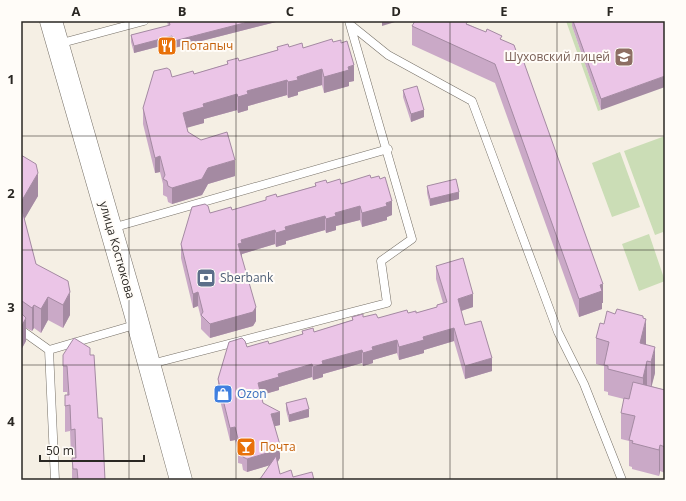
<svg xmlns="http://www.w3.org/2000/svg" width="686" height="501" viewBox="0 0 686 501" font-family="'Open Sans',sans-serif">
  <rect width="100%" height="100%" fill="#f5efe4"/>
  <path fill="#cbddb6" d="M566,21H586L572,26L601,110L598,111Z
    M665,136V238L663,232L655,235L624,151Z
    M620,152L640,207L612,217L592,163Z
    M649,234L665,281L639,291L622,244Z"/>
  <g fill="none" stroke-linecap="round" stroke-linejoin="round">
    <defs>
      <path id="lane" d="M352,26L388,55L472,101L558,332L584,384L622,480
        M58,44L144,21
        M112,228L388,149
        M21,330L49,350
        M49,350L55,480
        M49,350L138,324
        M151,364L387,303L381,261L412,239L349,21"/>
      <path id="secondary" d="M51,21L134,309L181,480"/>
    </defs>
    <use href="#lane" stroke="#777168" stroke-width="9"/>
    <use href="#secondary" stroke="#777168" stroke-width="23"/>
    <use href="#lane" stroke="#fff" stroke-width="8"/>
    <use href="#secondary" stroke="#fff" stroke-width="22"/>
  </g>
  <path fill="#caa9c7" d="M167,21H280L174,48L172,43L134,53L131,42V35L168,26Z
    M572,21H665L601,110L572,26Z
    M468,24L502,40L603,303H602V309L579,317L495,83L412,45V26Z
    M333,42L354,81L349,82V86L324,93L322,85L298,92V95L288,98L287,95L248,106V110L238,113L237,110L204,119V123L187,127L188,132L235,176L208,184L202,195L172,204L168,202L167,197L163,195V184L160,172L155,173L143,124V108L172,77L194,74L227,64V61H239L277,50V47L303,48Z
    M403,90L424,117L411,122L403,97Z
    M21,155L38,196L24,219L36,264L70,315L63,328L48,320L41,333L34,328L32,331L26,328V341L21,350Z
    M371,178L392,215L387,217V220L362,227L360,220L336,226V230L326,233L325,230L286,241V244L276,247L275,244L242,254L241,257L256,321L253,326L210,338L201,329V318L198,306L193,308L181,258V244L210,213L232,210L266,200V197H277L315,186V183L341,184Z
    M427,186L459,199L430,206L427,193Z
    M436,266L473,307L461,311L465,325L492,371L465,379L454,341L424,350V353L399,360L397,353L373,360V363L363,366L362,363L323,374V377L313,380L312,377L279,387V390L261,395L263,403L280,425L275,426L280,458L277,463L280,474L293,477L314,480L260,479L270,465L247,472L243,470L242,464L238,463V452L235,440L230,441L218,392V379L247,347L269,344L302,335V331L314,332L352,320V317L378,318L408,313H416L437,307V305L443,303L436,279Z
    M615,314L643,318L646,345L655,373L651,386L665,390V473L660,471L659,476L632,469V467L629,466V441L621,439V413L624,399L608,395V392L604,391V366L596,364V338Z
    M63,355H90L105,480H72V458H75V455L71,456L70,431L65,432V395H67V392H63Z
    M286,403L309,417L289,422L286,410Z"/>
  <path fill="#a48aa2" d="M252,21H280L174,48V41Z
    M382,21H395V22L382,26Z
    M172,36V43L134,53V46Z
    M354,65V81L349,82V86L324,93V77L348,67Z
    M322,69V85L298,92V95L288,98V82L297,77Z
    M665,76V87L601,110V99Z
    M287,80V95L248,106V110L238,113V97L247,91Z
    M237,94V110L204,119V123L183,129V113L203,104Z
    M424,110V117L411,122V114Z
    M160,156V172L155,173V158Z
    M235,160V176L208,184L202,195L172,204V188L208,168Z
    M38,173V196L21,225V202Z
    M459,192V199L430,206V199Z
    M392,201V215L387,217V220L362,227V213L386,203Z
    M360,206V220L336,226V230L326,233V219L335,213Z
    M325,216V230L286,241V244L276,247V233L285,227Z
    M275,230V244L242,254V257L238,258V244L241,240Z
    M603,284V303H602V309L579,317V299L600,285Z
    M70,292V315L63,328V305Z
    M198,292V306L193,308V294Z
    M473,294V307L458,312V299Z
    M48,297V320L41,333V309Z
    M22,301V325H21V302Z
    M34,305V328L32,331V308Z
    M256,307V321L253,326L210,338V324Z
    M643,316V332L646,319V345L640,343Z
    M26,318V341L21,350V327Z
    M454,328V341L424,350V353L399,360V347L423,337Z
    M397,340V353L373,360V363L363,366V353L372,347Z
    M655,347V373L651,389V362Z
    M362,350V363L323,374V377L313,380V367L322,361Z
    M492,358V371L465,379V366Z
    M647,361V387L643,404V378Z
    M312,364V377L279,387V390L258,396V383L278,374Z
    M309,409V417L289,422V415Z
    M280,412V425L271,427V414Z
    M235,427V440L230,441V428Z
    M280,445V458L277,463L247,472V459Z
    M660,445V471L659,476V450Z"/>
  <path fill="#ebc5e7" stroke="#a48aa2" d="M169,21H252L174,41L172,36L134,46L131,35L170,25Z
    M415,21H468L466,24L486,32L487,29L502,36L500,39L514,45L519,59L522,57L603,284L600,285L602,291L579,299L495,64L412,26Z
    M573,21H665V76L601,99Z
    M332,39L333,42L341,40V43L347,41L354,65L348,67L349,70L324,77L322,69L297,77L298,80L288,82L287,80L247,91L248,94L238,97L237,94L203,104L204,107L183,113L188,132L201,140L227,132L235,160L208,168L202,179L172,188L168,186L167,181L163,179L165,175L160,156L155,158L143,108L154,71L167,68L170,70L172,77L193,71L194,74L228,64L227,61L238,58L239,61L278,50L277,47L288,44L289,47L302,43L303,48Z
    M417,86L424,110L411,114L403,90Z
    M21,155L36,164L38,173L21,202Z
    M370,175L371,178L379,176L380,179L385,177L392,201L386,203L387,206L362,213L360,206L335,213L336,216L326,219L325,216L285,227L286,230L276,233L275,230L241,240L242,243L238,244L256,307L253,312L210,324L201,315L203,312L198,292L193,294L181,244L192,207L205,204L208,206L210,213L231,207L232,210L266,200V197L276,194L277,197L316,186L315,183L326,180L327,183L340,179L341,184Z
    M456,179L459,192L430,199L427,186Z
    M21,206L36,264L68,281L70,292L63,305L48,297L41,309L34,305L32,308L22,301L21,302Z
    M463,258L473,294L458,299L465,325L481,321L492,358L465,366L454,328L423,337L424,340L399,347L397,340L372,347L373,350L363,353L362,350L322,361L323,364L313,367L312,364L278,374L279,377L258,383L263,403L280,412L271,414L280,445L277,450L247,459L243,457L242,451L238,450L240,446L235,427L230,428L218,379L229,342L242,338L245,341L247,347L268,341L269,344L303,334L302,331L313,328L314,332L353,320L352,317L363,314V317L376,314L378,318L407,310L408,313L416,311V313L437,307V305L447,302L436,266Z
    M617,309L643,316V318L646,319L640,343L655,347L651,362L647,361L643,378L608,369V366L604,365L609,342L596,338L600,323L604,324L607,311L615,314Z
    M21,313L26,318L21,327Z
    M74,338L90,348V355H94L98,418H102L105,480H78L77,469H73L72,458H76L75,429L71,430L70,405L65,406V395H69L67,366H63V355Z
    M633,382L665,390V447L660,445L659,450L632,443L633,441L629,440L635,416L621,413L624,398L629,399Z
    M306,398L309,409L289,415L286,403Z
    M276,456L280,474L291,470L293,477L312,472L314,480H255L260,479Z"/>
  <path fill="none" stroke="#2a2723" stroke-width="1" stroke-opacity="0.55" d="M129,21V480M236,21V480M343,21V480M450,21V480M557,21V480M21,136H665M21,250H665M21,365H665"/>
  <defs>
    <symbol id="restaurant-square" viewBox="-11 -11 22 22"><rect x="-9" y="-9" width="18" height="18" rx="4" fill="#e8710a" stroke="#fffcf8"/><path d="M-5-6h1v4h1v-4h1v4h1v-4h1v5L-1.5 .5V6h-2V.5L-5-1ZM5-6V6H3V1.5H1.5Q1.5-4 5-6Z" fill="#fff"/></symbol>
    <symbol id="school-square" viewBox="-11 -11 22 22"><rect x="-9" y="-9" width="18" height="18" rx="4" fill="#8d6e63" stroke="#fffcf8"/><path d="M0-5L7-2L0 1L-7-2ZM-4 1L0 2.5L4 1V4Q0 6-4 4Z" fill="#fff"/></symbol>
    <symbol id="bank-square" viewBox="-11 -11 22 22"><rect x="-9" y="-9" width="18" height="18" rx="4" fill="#5c6f8a" stroke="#fffcf8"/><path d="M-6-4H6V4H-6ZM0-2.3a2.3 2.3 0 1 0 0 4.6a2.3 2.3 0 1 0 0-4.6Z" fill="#fff"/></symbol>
    <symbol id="shop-square" viewBox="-11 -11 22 22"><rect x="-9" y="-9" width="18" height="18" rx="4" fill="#3f7fe0" stroke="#fffcf8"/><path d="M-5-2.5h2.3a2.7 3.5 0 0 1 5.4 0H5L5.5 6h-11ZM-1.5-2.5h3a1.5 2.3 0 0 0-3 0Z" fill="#fff"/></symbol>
    <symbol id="bar-square" viewBox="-11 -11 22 22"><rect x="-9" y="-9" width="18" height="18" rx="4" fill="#e8710a" stroke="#fffcf8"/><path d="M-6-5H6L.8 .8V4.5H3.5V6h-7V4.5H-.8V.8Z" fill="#fff"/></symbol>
  </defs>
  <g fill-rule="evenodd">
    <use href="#restaurant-square" x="156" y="35" width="22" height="22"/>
    <use href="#school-square" x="613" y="46" width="22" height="22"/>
    <use href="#bank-square" x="195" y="267" width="22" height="22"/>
    <use href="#shop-square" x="212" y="383" width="22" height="22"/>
    <use href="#bar-square" x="235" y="436" width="22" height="22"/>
  </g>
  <g text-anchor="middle" stroke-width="4" stroke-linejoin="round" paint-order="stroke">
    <g font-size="12" fill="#c56008" stroke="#fffcf8" text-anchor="start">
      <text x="181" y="50">Потапыч</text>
      <text x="260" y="451">Почта</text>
    </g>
    <g font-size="12" fill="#785e54" stroke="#fffcf8" text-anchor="end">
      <text x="610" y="61">Шуховский лицей</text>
    </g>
    <g font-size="12" fill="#2a2723" stroke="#fffcf8">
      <text transform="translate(117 250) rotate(74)" y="4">улица Костюкова</text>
    </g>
    <g font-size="12" fill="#4e5e75" stroke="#fffcf8" text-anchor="start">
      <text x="220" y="282">Sberbank</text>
    </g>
    <g font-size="12" fill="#366cbe" stroke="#fffcf8" text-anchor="start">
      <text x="237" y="398">Ozon</text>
    </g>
  </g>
  <rect width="686" height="501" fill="none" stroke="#fffcf8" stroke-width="44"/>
  <path d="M40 455v6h104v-6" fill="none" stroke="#2a2723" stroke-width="2"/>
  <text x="46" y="455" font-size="12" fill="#2a2723" stroke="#fffcf8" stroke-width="3" paint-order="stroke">50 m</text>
  <rect x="22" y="22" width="642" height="457" fill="none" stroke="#2a2723" stroke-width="1.5"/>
  <g font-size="13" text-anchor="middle" font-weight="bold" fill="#2a2723">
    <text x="76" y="16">A</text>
    <text x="182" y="16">B</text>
    <text x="290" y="16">C</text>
    <text x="396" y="16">D</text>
    <text x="504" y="16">E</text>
    <text x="610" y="16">F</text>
    <text x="11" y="84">1</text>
    <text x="11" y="198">2</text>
    <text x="11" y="312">3</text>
    <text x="11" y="426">4</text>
  </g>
</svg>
